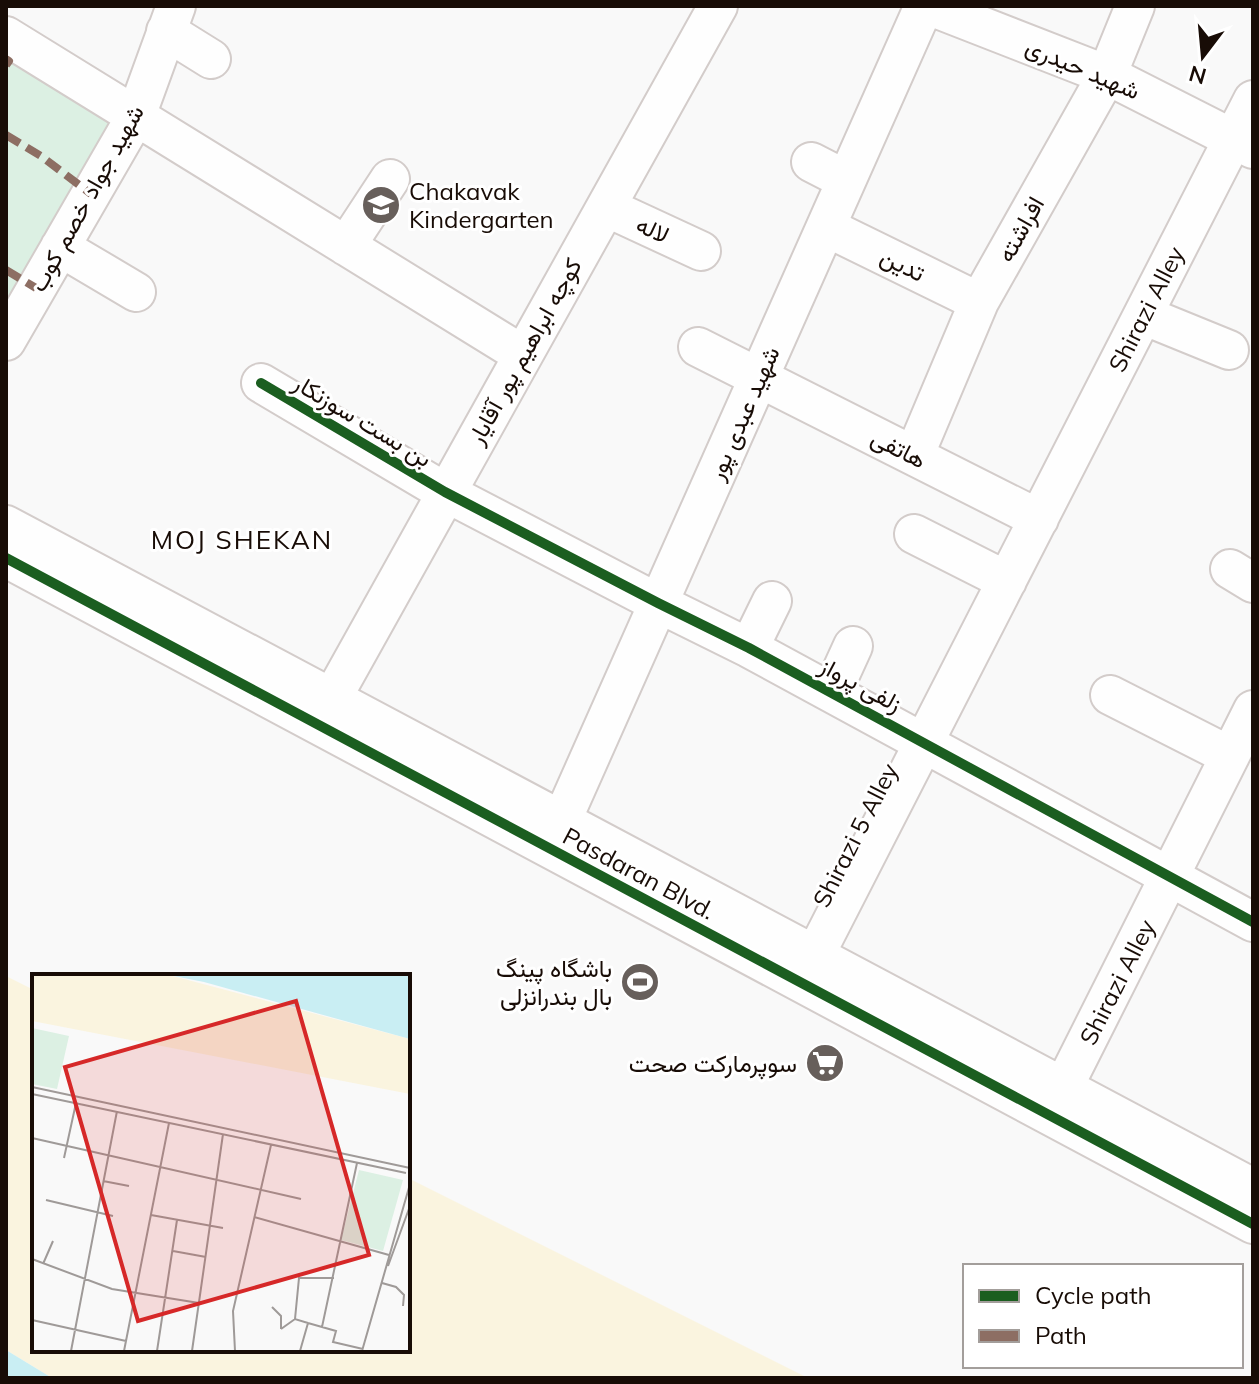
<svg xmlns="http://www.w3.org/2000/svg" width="1259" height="1384" font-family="Mulish,Vazirmatn,sans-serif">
<rect width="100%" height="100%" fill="#f9f9f9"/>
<path fill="#dcf0e3" d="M6 51 118 117 6 306Z"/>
<path fill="#faf4df" d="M6 976 34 990V1350H408V1178L808 1378H52L6 1350Z"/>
<path fill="#c9eef3" d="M6 1350 52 1378H6Z"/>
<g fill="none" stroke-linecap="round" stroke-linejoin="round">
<defs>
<path id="minor" d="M930 6 1107 75 1253 149
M166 31 211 59
M6 36 523 355
M811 162 846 180
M606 207 701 251
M826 227 979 302
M346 246 390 179
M60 247 136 292
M1143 315 1229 350
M6 341 136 116 176 6
M698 347 1039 519
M261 383 445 492 658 603 749 648 1253 922
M914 456 979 302 1107 75 1135 6
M6 525 1253 1188
M914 534 1007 581
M6 558 1253 1224
M1230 569 1253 583
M749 648 772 601
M832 692 853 646
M1110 695 1230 756
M332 698 718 6
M562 820 924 6
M815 955 1253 100
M1063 1088 1253 710"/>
</defs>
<use href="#minor" stroke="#d3ccca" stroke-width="42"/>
<use href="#minor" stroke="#fefefe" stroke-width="38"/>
<path stroke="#8d6e63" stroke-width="8" stroke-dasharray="16 8" stroke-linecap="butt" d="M6 59 9 61 6 65
M6 135 41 156 91 194
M6 270 36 288"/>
<defs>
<path id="cycleway" d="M261 383 445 492 658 603 749 648 1253 922
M6 558 1253 1224"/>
</defs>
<use href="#cycleway" stroke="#fff" stroke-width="15"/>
<use href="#cycleway" stroke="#1b5e20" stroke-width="10"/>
</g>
<defs>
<symbol id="school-disc" viewBox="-11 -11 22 22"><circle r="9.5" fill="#675f5b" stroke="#fff"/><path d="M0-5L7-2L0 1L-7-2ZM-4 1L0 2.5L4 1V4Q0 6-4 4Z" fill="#fff"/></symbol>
<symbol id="stadium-disc" viewBox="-11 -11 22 22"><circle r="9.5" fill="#675f5b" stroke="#fff"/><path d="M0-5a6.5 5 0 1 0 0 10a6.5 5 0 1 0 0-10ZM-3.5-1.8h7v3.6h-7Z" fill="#fff"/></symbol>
<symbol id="supermarket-disc" viewBox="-11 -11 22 22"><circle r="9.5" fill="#675f5b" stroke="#fff"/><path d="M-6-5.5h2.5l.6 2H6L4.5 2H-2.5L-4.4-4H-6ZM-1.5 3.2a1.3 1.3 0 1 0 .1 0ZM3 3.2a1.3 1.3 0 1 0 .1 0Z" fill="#fff"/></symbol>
</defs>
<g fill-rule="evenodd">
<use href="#school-disc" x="359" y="183" width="44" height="44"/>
<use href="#stadium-disc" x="618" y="960" width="44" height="44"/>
<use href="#supermarket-disc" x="803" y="1041" width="44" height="44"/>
</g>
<g text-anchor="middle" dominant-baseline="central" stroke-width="6" stroke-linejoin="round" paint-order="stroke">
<g font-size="24" fill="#180c06" stroke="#fff">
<text transform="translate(1083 68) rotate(23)">شهید حیدری</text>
<text transform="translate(86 198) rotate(-61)">شهید جواد خصم کوب</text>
<text transform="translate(653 229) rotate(25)">لاله</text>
<text transform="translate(1020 229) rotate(-61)">افراشته</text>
<text transform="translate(903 264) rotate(26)">تدین</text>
<text transform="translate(1146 309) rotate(-63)">Shirazi Alley</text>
<text transform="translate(524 351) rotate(-61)">کوچه ابراهیم پور آقایار</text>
<text transform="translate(743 413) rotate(-66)">شهید عبدی پور</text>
<text transform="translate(363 420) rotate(31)">بن بست سوزنکار</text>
<text transform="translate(899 448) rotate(27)">هاتفی</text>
<text transform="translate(861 684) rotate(28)">زلفی پرواز</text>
<text transform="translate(855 835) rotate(-63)">Shirazi 5 Alley</text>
<text transform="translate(639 873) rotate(28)">Pasdaran Blvd.</text>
<text transform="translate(1117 982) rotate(-63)">Shirazi Alley</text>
</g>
<g font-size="24" fill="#180c06" stroke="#fff" text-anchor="end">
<text x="409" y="191" text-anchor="start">Chakavak<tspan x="409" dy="28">Kindergarten</tspan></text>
<text x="612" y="968">باشگاه پینگ<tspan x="612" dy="28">بال بندرانزلی</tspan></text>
<text x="797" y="1063">سوپرمارکت صحت</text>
</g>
<g font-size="26" letter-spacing="2" fill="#180c06" stroke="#fff">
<text x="242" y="539">MOJ SHEKAN</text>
</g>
</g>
<g transform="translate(32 974)">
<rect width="378" height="378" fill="#f9f9f9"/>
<path d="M0 54 37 62 25 115 0 110ZM327 196 371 206 351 277 309 266Z" fill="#dcf0e3"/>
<path d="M0 1H137L378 65V120L0 47Z" fill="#faf4df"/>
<path d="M137 1H378V65L172 8Z" fill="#c9eef3"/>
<path fill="none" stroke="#9f9a98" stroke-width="2" d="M0 113 378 194M0 120 374 199M0 164 269 225M32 184 44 129M71 207 97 212M14 226 81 242M119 241 191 254M222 243 357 281M141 277 174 283M0 285 80 315 167 329M11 290 21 267M356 292 378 232M350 309 364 313 372 321 371 332M240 333 249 342V355M263 345 267 304H302M0 346 94 367M290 353 325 189M249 355 263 345 276 349M39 377 85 137M92 377 137 149M125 377 145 246M160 377 191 160M203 377 201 337 239 171M268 377 276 349 304 357 301 368 331 375M330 377 378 210"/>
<path fill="#d62828" fill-opacity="0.15" stroke="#d62828" stroke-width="4" d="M264 27 337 281 106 347 33 93Z"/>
<rect width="378" height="378" fill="none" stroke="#180c06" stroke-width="4"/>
</g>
<rect width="1259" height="1384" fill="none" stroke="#180c06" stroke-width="16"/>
<rect x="963" y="1264" width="280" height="104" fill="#ffffff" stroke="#a39e9b" stroke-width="2"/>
<rect x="979" y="1290" width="40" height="12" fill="#1b5e20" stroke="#a39e9b" stroke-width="2"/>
<text x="1035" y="1304" font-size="24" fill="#180c06">Cycle path</text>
<rect x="979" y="1330" width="40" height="12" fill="#8d6e63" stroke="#a39e9b" stroke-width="2"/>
<text x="1035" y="1344" font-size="24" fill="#180c06">Path</text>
<g transform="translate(1203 56) rotate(196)" stroke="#ffffff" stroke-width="6" paint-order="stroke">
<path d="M0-6L14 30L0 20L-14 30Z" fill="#180c06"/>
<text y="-12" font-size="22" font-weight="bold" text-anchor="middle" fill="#180c06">N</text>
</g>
</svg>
